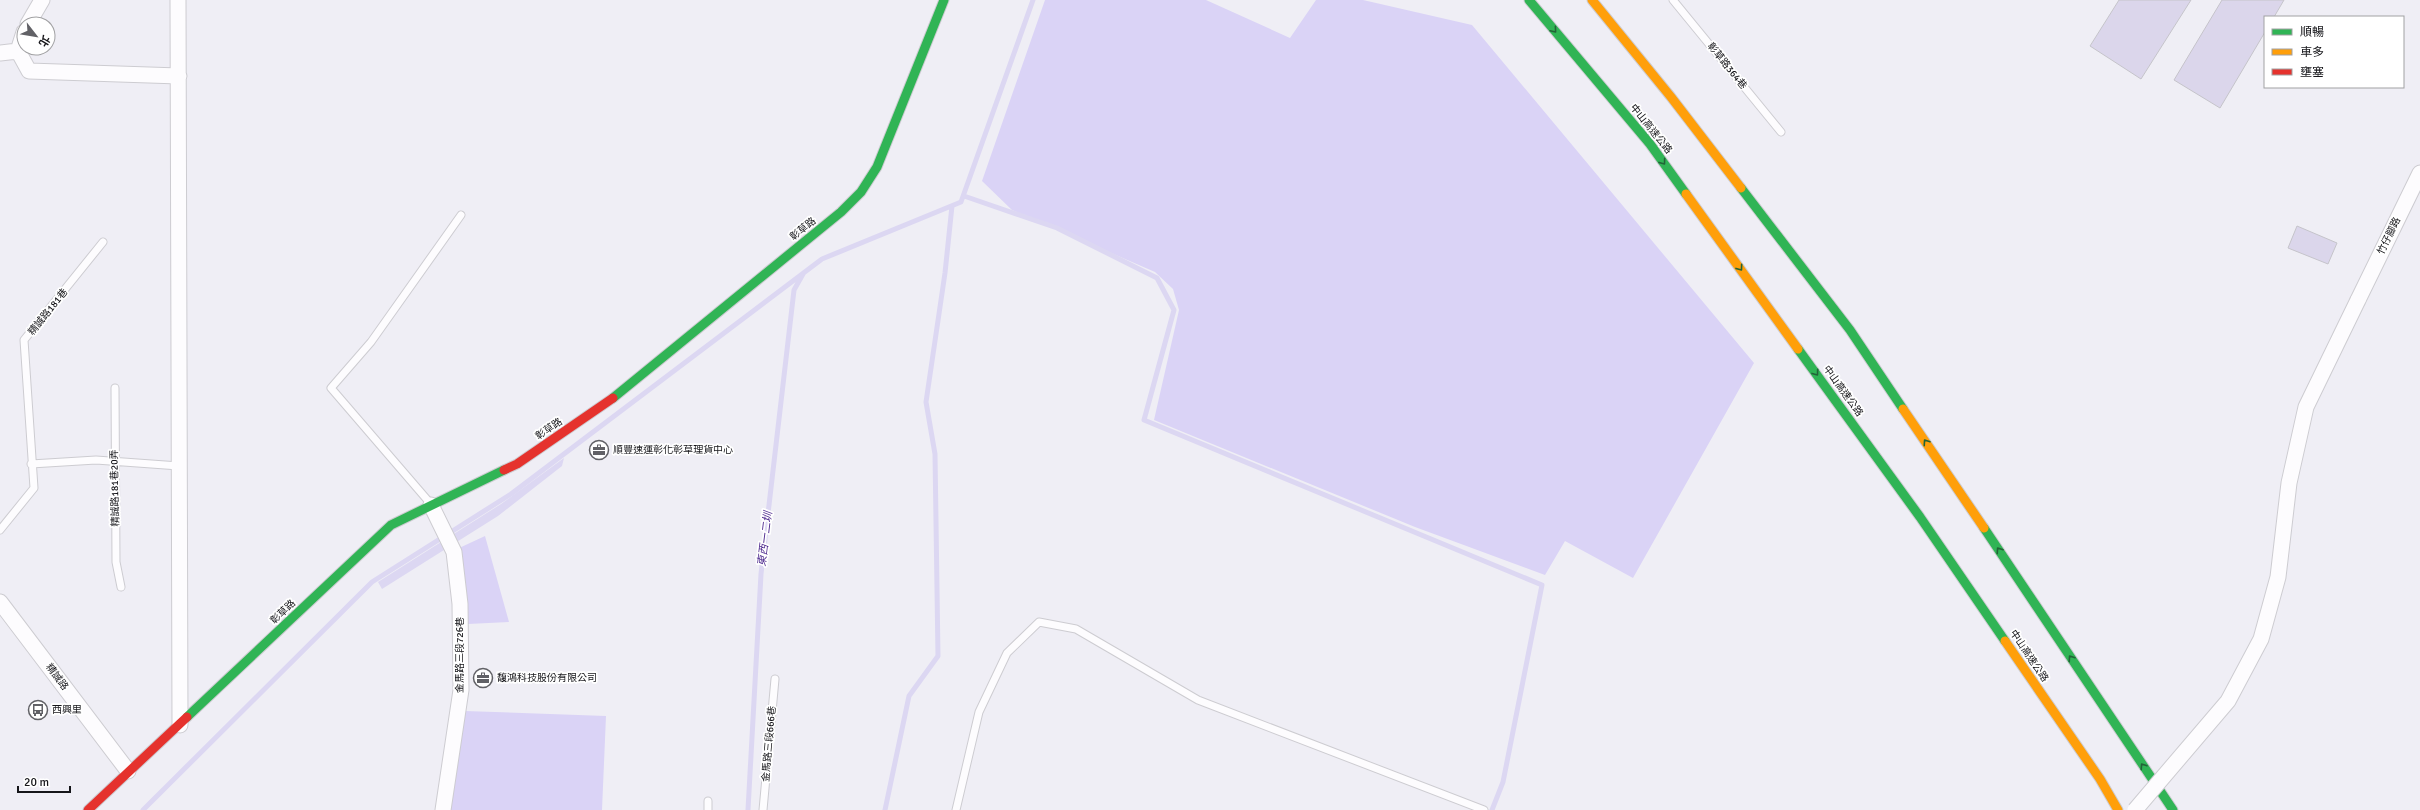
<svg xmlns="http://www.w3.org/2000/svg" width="2420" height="810" font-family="Signika,'Noto Sans TC',sans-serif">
<rect width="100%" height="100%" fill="#efeef5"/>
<path fill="#dad3f6" d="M1045 0H1206L1290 38 1316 0H1363L1472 25 1754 363 1633 578 1565 541 1545 575 1415 527 1154 420 1179 310 1173 289 1155 272 1012 210 982 181Z
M485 536 509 622 468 624 457 549Z
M465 711 606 716 602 810H450Z"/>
<path fill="#dcd7f2" d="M564 458 562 466 498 516 382 589 378 582 501 504Z"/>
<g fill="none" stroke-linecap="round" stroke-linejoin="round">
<path stroke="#dcd7f2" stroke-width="5" d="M964 196 1057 228 1157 278 1174 310 1144 420 1542 585 1503 782 1492 810
M143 810 372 582 511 494 822 259 961 202 1033 0
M748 810 761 574 794 290 803 274
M885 810 909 696 938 656 935 454 926 402 945 273 952 206"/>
</g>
<path fill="#dbd6eb" stroke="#c5c4ca" d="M2119 0H2191L2141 79 2090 46Z
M2222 0H2284L2274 17H2265V32L2220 108 2174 80Z
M2297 226 2337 243 2328 264 2288 248Z"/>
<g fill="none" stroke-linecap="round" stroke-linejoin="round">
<defs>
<path id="lane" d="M1673 0 1781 132
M115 388 116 562 121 587
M31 464 96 460 179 466
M430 503 331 388 371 342 461 215
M0 530 34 488 24 340 103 242
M708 810V801
M763 810 775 679
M956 810 979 712 1007 653 1039 622 1076 629 1198 700 1484 810"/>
<path id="street" d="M178 0 180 725
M28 24 42 0
M24 32 18 51 29 71 179 76
M0 53 18 51
M2358 300 2420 173
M431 505 454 552 460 604 461 690 443 810
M0 602 128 771"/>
<path id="fast" d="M1529 0 1650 144 1686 194
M1741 188 1850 330 1903 409
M1798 349 1920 517 2005 641
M613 398 841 212 861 192 877 167 944 0
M1984 528 2173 810
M187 717 391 525 504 470"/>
<path id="slow" d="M1592 0 1671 97 1741 188
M1686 194 1798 349
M1903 409 1984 528
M2005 641 2100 779 2118 810"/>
<path id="jam" d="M504 470 517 464 613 398
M88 810 187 717"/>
</defs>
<use href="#lane" stroke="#cdccd1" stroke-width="9"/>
<use href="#street" stroke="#cdccd1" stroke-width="17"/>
<use href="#fast" stroke="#cdccd1" stroke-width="11"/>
<use href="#slow" stroke="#cdccd1" stroke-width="11"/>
<use href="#jam" stroke="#cdccd1" stroke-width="11"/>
<use href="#lane" stroke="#fdfcfe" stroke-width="7"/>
<use href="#street" stroke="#fdfcfe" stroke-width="15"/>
<use href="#fast" stroke="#30b455" stroke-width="9"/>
<use href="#slow" stroke="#ff9f0a" stroke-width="9"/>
<use href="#jam" stroke="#e5322d" stroke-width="9"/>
<defs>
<path id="street-bridge" d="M2135 810 2228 701 2261 639 2278 577 2289 483 2306 407 2358 300"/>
</defs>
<use href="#street-bridge" stroke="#cdccd1" stroke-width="17" stroke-linecap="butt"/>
<use href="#street-bridge" stroke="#fdfcfe" stroke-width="15"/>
</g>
<defs><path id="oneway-chevron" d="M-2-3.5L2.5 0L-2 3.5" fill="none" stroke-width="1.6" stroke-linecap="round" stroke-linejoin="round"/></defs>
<g stroke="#226437">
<use href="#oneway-chevron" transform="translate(1554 30) rotate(50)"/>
<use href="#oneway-chevron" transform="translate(1663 162) rotate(54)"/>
<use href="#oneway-chevron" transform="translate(1740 268) rotate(54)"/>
<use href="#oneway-chevron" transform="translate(1816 373) rotate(54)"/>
<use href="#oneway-chevron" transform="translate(1926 442) rotate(-124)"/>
<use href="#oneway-chevron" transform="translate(1999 550) rotate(-124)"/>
<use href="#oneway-chevron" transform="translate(2071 658) rotate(-124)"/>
<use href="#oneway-chevron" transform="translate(2143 766) rotate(-124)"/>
</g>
<defs>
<symbol id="office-ring" viewBox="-11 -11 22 22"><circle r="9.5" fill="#fff" stroke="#616166" stroke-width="1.5"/><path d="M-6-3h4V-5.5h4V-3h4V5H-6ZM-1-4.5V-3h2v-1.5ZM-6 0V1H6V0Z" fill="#616166"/></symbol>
<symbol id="bus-ring" viewBox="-11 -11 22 22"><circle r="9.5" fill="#fff" stroke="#616166" stroke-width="1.5"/><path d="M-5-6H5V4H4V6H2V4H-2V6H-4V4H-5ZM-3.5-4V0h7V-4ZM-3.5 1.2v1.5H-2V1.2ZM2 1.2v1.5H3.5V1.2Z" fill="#616166"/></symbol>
</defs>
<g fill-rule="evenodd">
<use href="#office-ring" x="588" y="439" width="22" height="22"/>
<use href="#office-ring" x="472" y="667" width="22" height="22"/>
<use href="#bus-ring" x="27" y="699" width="22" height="22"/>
</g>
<g text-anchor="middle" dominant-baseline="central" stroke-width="3.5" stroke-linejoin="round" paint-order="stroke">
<g font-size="10" fill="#151519" stroke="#fff">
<text transform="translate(1727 66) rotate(51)">彰草路364巷</text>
<text transform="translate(1651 129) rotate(51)">中山高速公路</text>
<text transform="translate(803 229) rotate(-39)">彰草路</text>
<text transform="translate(2389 236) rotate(-64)">竹仔腳路</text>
<text transform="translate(48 312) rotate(-51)">精誠路181巷</text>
<text transform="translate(1843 391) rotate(54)">中山高速公路</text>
<text transform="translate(549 429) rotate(-34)">彰草路</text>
<text transform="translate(115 488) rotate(-91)">精誠路181巷20弄</text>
<text transform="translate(283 612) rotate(-44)">彰草路</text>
<text transform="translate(460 655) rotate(-90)">金馬路三段726巷</text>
<text transform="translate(2029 656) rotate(56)">中山高速公路</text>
<text transform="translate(57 677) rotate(53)">精誠路</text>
<text transform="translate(769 744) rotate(-85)">金馬路三段666巷</text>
</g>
<g font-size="10" fill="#151519" stroke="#fff" text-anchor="start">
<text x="613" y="450">順豐速運彰化彰草理貨中心</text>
<text x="497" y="678">馥鴻科技股份有限公司</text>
<text x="52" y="710">西興里</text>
</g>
<g font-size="11" font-style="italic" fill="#502c90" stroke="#fff">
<text transform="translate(765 539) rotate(-83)">東西一二圳</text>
</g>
</g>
<rect x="2264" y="16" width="140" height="72" fill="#ffffff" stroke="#a1a1a3"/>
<rect x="2272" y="29" width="20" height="6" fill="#30b455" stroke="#a1a1a3"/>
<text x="2300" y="36" font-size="12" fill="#151519">順暢</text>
<rect x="2272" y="49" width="20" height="6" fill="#ff9f0a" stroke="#a1a1a3"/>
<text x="2300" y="56" font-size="12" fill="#151519">車多</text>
<rect x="2272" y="69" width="20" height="6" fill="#e5322d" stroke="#a1a1a3"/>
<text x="2300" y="76" font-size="12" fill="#151519">壅塞</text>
<g transform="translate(36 36) rotate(121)"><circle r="19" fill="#ffffff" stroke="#a1a1a3"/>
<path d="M0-3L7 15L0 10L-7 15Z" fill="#616166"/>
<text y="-6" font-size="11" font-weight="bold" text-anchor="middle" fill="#151519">北</text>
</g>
<path d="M18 786v6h52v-6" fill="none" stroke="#151519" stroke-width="2"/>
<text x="24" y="786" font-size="12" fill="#151519" stroke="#ffffff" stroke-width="3" paint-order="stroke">20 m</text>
</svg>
